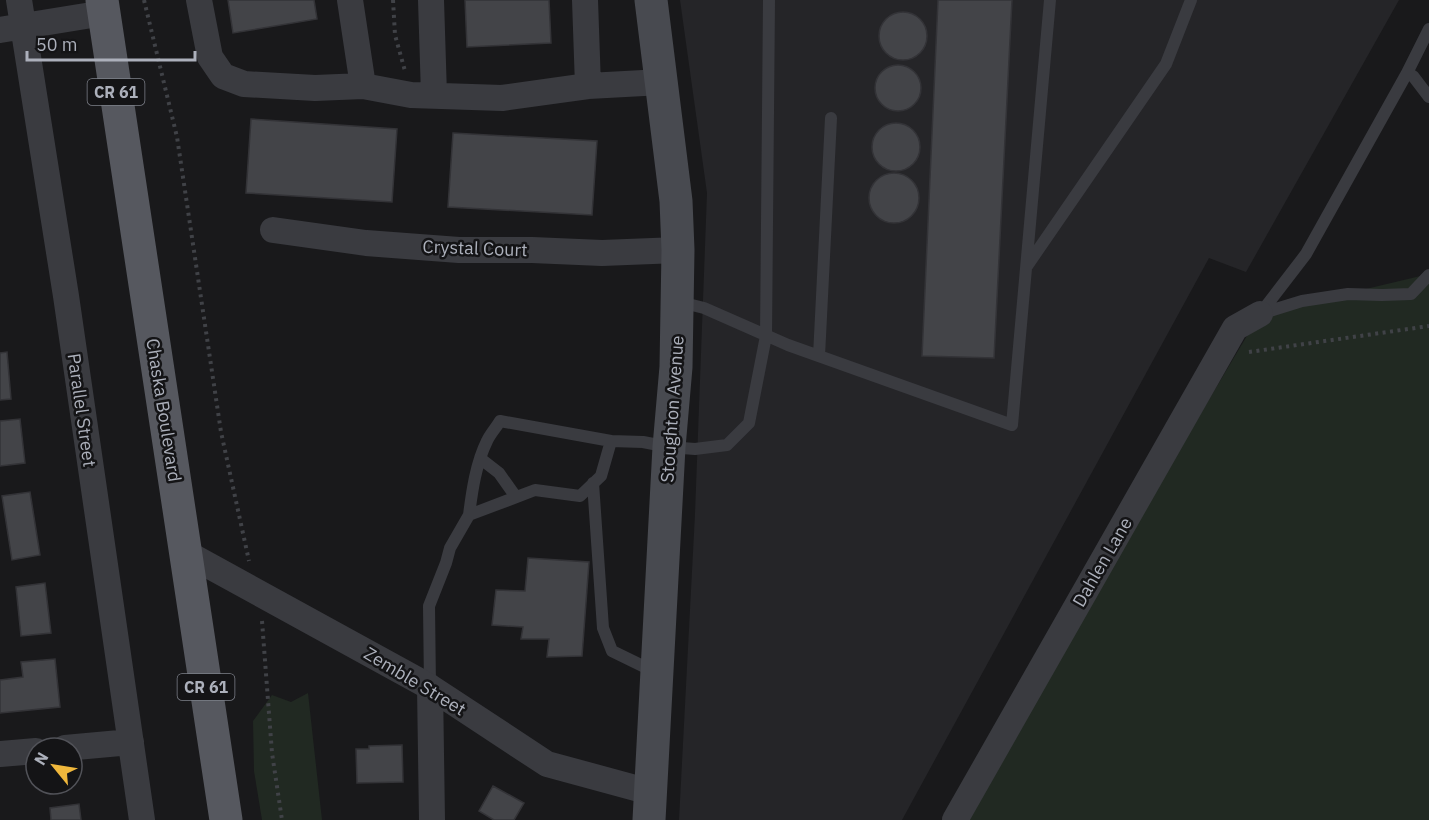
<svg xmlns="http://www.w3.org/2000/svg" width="1429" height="820" font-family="'IBM Plex Sans',sans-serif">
<rect width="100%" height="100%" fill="#19191b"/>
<path fill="#252528" d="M680 0H1399L1246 272 1209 258 902 820H679L695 514 707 193Z"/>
<path fill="#212922" d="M1429 274V820H958L1260 314Z
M308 693 322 820H262L254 771 253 721 272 695 291 702Z"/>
<path fill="#434448" stroke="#333337" stroke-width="1.5" d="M228 0H314L317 19 233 33Z
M465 0H549L551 43 467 47Z
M938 0H1012L994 358 922 356Z
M879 36a24 24 0 1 1 48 0a24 24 0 1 1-48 0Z
M875 88a23 23 0 1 1 46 0a23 23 0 1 1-46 0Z
M251 119 397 129 392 202 246 193Z
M872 147a24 24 0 1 1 48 0a24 24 0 1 1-48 0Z
M453 133 597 141 592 215 448 207Z
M869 198a25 25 0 1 1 50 0a25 25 0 1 1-50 0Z
M7 352 11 399 0 400V353Z
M20 419 25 463 0 466V421Z
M30 492 40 555 12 560 2 496Z
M528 558 589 562 582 656 547 657 549 639H521L523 627 492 625 496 590 525 591Z
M45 583 51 633 21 636 16 587Z
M55 659 60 707 0 713V680L23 677 21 662Z
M402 745 403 782 357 783 356 749H369V746Z
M493 786 524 803 514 820H494L479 811Z
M79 804 81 820H51L50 808Z"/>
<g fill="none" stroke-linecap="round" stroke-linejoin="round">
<path stroke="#404247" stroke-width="4" stroke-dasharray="3 4.5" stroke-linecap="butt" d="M144 0 177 137 221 432 249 561
M393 0 395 35 405 71
M1249 352 1429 326
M262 621 272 753 282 820"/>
<path stroke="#3a3b40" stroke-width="12" d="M1407 73 1413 76 1429 97
M1027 266 1166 64 1191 0
M680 302 704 308 788 345 1012 425 1050 0
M1260 314 1306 254 1407 73 1429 29
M1260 314 1302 301 1348 294 1382 295 1411 294 1429 275
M819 356 831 118
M481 459 499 473 516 497
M593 483 603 628 612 651 655 672
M469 515C472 491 476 463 487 441 490 434 496 428 500 421L611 441
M430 687 429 606 446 563 450 548 469 515 535 490 580 496 601 476 611 441 643 442 669 447 695 449 727 445 749 423 766 336 769 0"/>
<path stroke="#3a3b40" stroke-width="26" d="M19 0 66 296 142 820
M199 0 210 57 223 76 244 84 315 88 363 86 411 95 502 98 588 86 662 82
M350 0 363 86
M431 0 434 95
M585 0 588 86
M0 30 104 13
M273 230 366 243 459 250H532L602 253 678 250
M186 553 430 687 547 764 650 792
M430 687 432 820
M65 748 131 742
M0 754 36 751
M955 820 1235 328 1260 314"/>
<path stroke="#484a50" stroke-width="33" d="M649 820 669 447 676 367 678 250 676 201 651 0"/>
<path stroke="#56585f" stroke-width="33" d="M102 0 226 820"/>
</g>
<g text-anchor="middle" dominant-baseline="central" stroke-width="5" stroke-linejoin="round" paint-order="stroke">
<g fill="#141416" stroke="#7e818a" stroke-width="1.5">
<rect x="87.5" y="79" width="57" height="26" rx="4.5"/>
<rect x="177.5" y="674" width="57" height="26" rx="4.5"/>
</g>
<g font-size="16" font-weight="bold" fill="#acb0bb">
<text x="116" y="92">CR 61</text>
<text x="206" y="687">CR 61</text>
</g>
<g font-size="18" fill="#acb0bb" stroke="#141416">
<text transform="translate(475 248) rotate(2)">Crystal Court</text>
<text transform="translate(672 409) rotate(-86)">Stoughton Avenue</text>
<text transform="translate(82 410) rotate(82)">Parallel Street</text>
<text transform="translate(164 410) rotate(81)">Chaska Boulevard</text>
<text transform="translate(1102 562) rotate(-60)">Dahlen Lane</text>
<text transform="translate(415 681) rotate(31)">Zemble Street</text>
</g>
</g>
<g transform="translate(54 766) rotate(300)"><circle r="28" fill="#141416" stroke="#515258" stroke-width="1.5"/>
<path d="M0-4.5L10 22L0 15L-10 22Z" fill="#f0b83c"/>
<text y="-9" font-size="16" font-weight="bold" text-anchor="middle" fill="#acb0bb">N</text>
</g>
<path d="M27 51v9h168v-9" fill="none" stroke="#acb0bb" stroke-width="3"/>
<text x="36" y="51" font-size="18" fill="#acb0bb" stroke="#141416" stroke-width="4.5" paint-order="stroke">50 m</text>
</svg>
